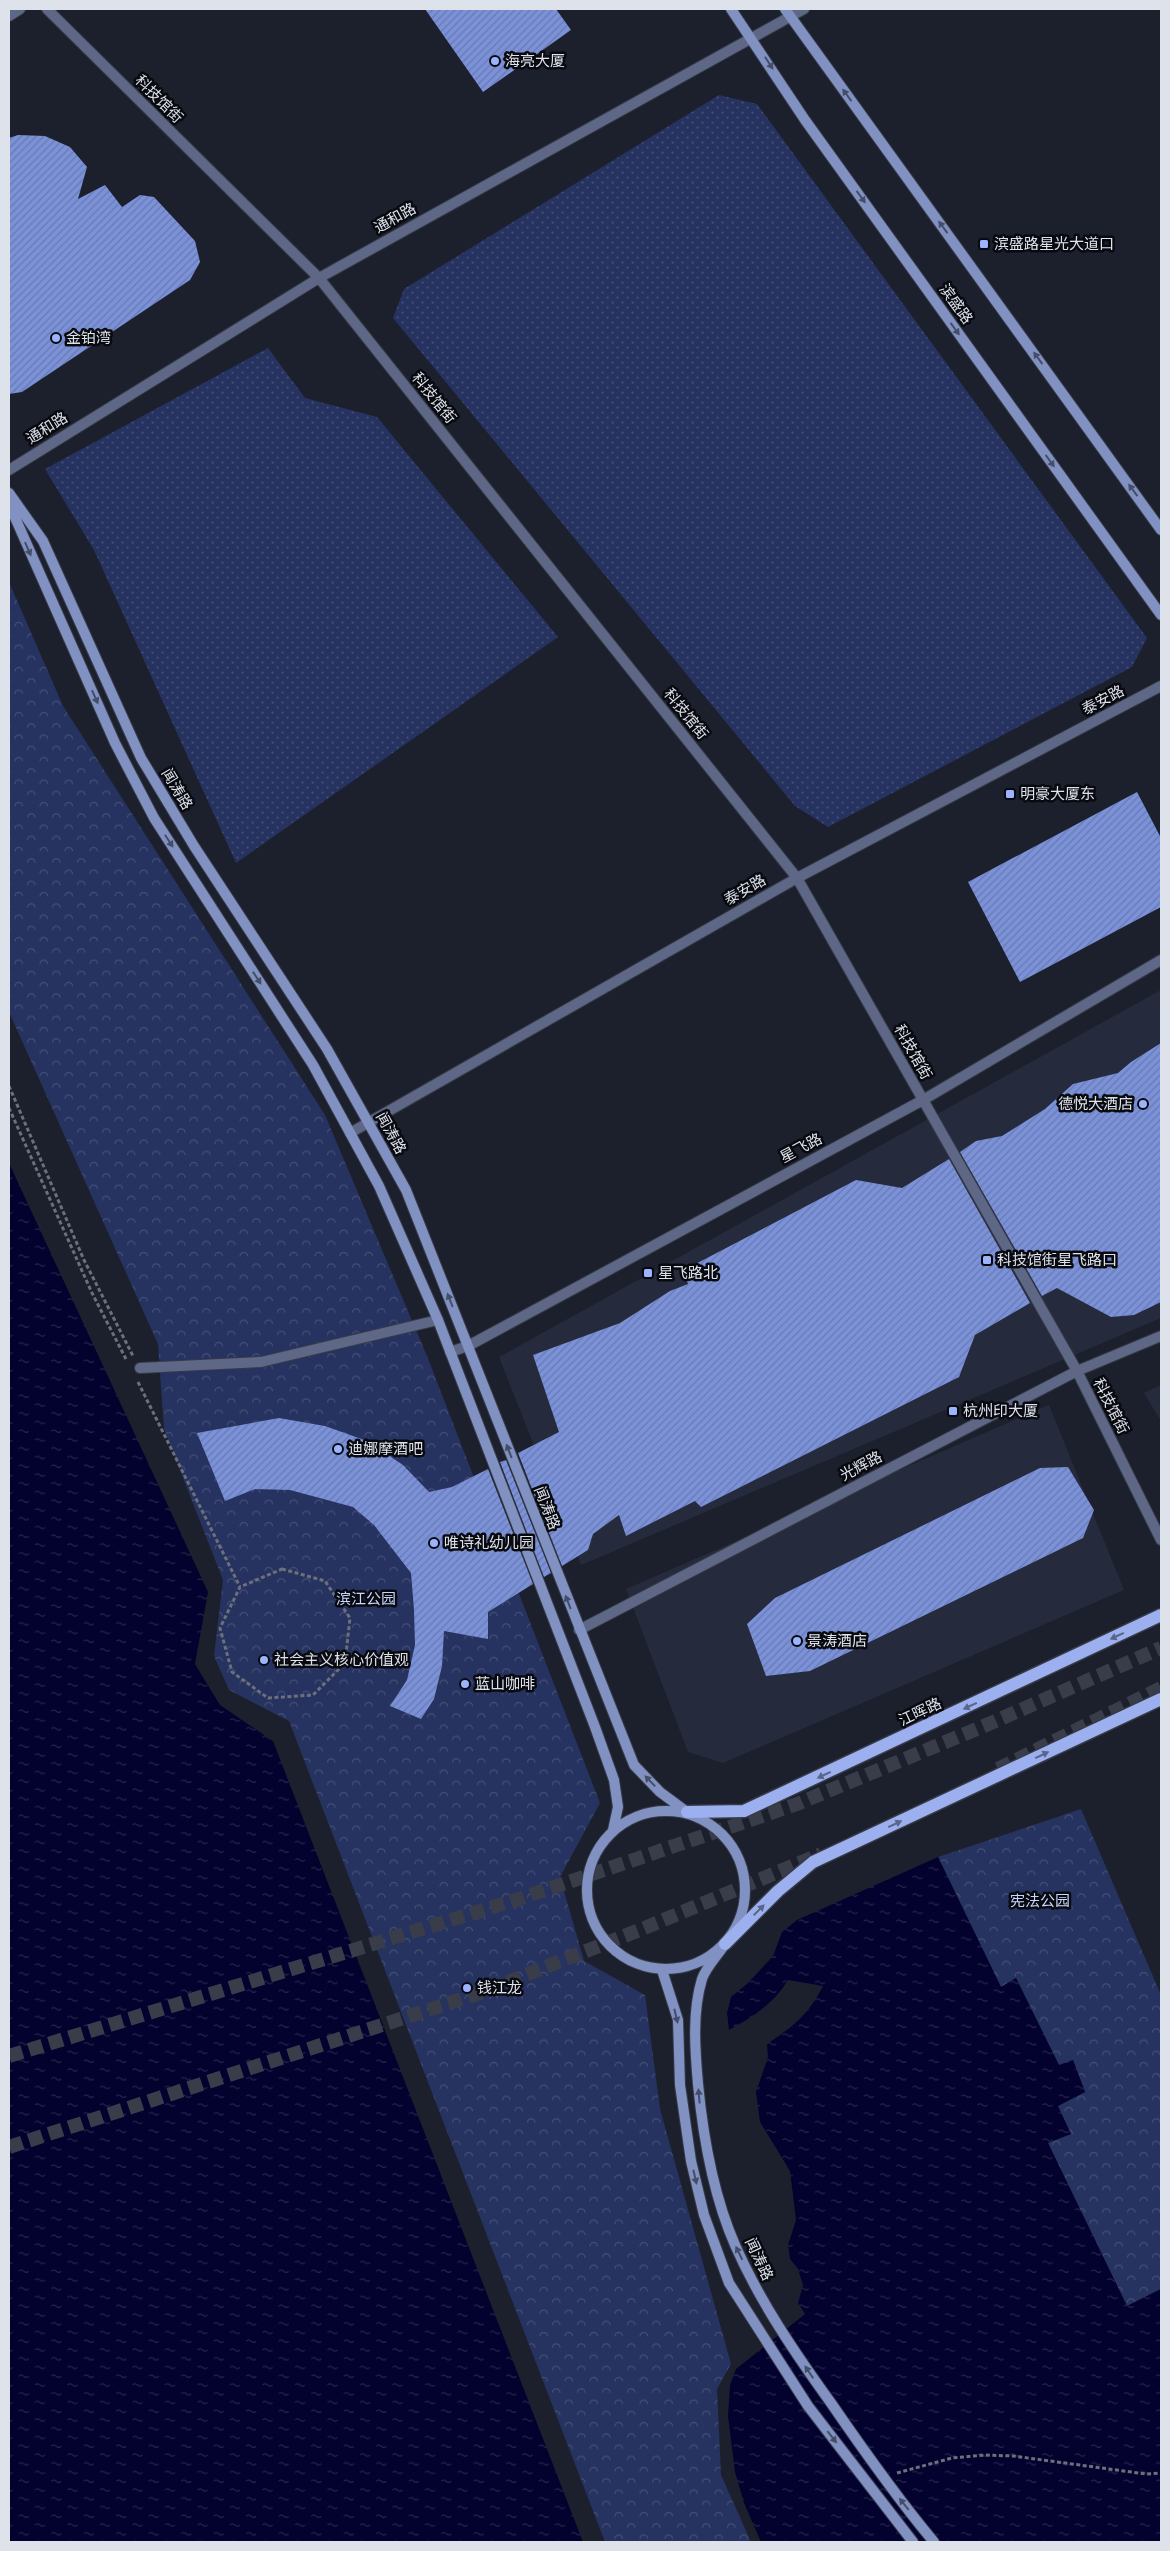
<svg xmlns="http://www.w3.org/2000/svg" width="1170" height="2551" font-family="Cabin,'Noto Sans SC',sans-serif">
<defs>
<pattern id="grass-dots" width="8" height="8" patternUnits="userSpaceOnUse" patternTransform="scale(1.25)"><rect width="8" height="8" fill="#26325f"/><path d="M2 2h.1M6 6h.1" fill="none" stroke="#454f76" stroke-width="1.8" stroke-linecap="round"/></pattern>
<pattern id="forest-crowns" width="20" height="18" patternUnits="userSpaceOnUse" patternTransform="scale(1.25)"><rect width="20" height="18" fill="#26325f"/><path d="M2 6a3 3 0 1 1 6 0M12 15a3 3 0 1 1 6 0" fill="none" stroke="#454f76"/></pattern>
<pattern id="water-ripples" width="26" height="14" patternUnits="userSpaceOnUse" patternTransform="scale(1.25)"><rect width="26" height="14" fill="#03012d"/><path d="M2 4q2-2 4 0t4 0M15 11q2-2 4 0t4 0" fill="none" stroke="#27264c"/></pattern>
<pattern id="building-hatch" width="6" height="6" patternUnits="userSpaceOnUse" patternTransform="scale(1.25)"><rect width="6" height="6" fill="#7b91d9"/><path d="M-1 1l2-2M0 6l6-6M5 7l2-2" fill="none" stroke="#6a7aad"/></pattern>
</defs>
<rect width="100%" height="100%" fill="#1c202d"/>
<path fill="#252b3d" d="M1161 990V1318L581 1565 499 1357Z
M1161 1385V1421L1144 1393Z
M1049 1405 1124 1590 723 1763 688 1752 626 1589Z"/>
<path fill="url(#grass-dots)" d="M719 95 757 104 1147 638 1132 667 828 827 795 806 393 318 404 289Z
M268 348 305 398 377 417 558 637 236 863 94 550 45 469Z"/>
<path fill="url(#forest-crowns)" d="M9 582 63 706 325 1115 427 1356 600 1803 560 1877 584 1961 645 1995 660 2109 731 2364 717 2389 721 2475 751 2542H605L289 1721 229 1690 214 1656 223 1580 164 1429 158 1344 9 1012Z
M1081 1809 1161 1995V2289L1127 2306 1048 2143 1058 2106 1085 2092 1073 2060 1059 2066 1016 1978 1001 1987 938 1857Z"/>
<path fill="url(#water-ripples)" d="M9 1163 208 1592 195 1664 220 1705 273 1741 583 2542H9Z
M938 1857 1001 1987 1016 1978 1059 2065 1073 2060 1085 2092 1058 2106 1071 2134 1048 2143 1127 2306 1161 2289V2542H761L744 2503 735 2472 728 2416 730 2385 736 2369 805 2314 798 2303 803 2285 798 2269 790 2259 788 2245 796 2220 790 2171 760 2122 756 2092 768 2057 767 2044C794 2026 808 2015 823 1986L788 1980C774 2004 752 2017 729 2030L727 2013 731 1997 748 1983 773 1956 782 1932 797 1920Z"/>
<path fill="url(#building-hatch)" d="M425 9H556L571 30 483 92Z
M18 135 45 136 70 147 87 167 78 199 105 185 122 207 140 195 154 197 195 241 200 262 190 280 22 392 9 394V138Z
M1137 792 1161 838V907L1020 982 968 882Z
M1161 1043V1302L1134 1315 1111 1317 1057 1288 1042 1296 960 1152 976 1141 1002 1136 1045 1109 1073 1084 1118 1073 1131 1062Z
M949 1159 1030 1303 975 1335 959 1377 701 1507 695 1501 626 1536 619 1515 593 1534 588 1550 562 1566 518 1453 559 1432 533 1355 620 1323 670 1291 688 1284 684 1270 856 1180 902 1188Z
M279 1418 325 1426 367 1441 403 1465 429 1492 452 1487 488 1469 533 1584 488 1612V1639L444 1631 442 1666 434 1699 421 1719 390 1706 407 1680 415 1645 414 1610 411 1573 374 1525 353 1507 290 1490 255 1489 225 1501 197 1433Z
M506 1460 551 1573 544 1577 500 1462Z
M1068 1467 1094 1510 1083 1538 810 1671 766 1676 747 1624 775 1598 1040 1468Z"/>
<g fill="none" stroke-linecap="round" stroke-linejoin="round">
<path stroke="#393d4a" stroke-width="14" stroke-dasharray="14 7" stroke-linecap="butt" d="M998 1769 1161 1688
M9 2056 519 1899 797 1804 991 1723 1161 1648
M9 2147 480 1993 642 1929 821 1854"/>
<defs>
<path id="service" d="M140 1368 261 1362 438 1320"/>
<path id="minor" d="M47 9 319 278 797 878 1077 1371 1161 1540
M9 16 20 9
M450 1352 468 1346 923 1100 1161 960
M579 1630 1077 1371 1161 1336"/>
<path id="tertiary" d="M9 470 319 278 804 9
M350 1133 797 878 1161 686"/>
<path id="secondary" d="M731 9 805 120 1161 615
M785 9 1161 530
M9 493 43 541 141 758 194 846 327 1049 406 1190 634 1765 660 1792 687 1812
M9 504 115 743 154 818 313 1065 379 1186 438 1320 595 1727 614 1780 618 1807 613 1830
M587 1890a79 79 0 1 1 158 0a79 79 0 1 1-158 0Z
M725 1944C718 1955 706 1967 702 1979 692 2012 695 2050 698 2084 703 2136 714 2197 735 2245 760 2302 795 2353 831 2403 864 2451 897 2498 934 2542
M662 1970 678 2020 680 2085 691 2161 704 2215 729 2283 808 2406 913 2542"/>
<path id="primary" d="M687 1812 744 1811 1161 1615
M725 1944 778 1891 813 1862 1161 1699"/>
</defs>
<use href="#service" stroke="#373b48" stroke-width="12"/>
<use href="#minor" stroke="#373b48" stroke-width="12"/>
<use href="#tertiary" stroke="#373b48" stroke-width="12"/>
<use href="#secondary" stroke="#373b48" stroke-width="12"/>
<use href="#primary" stroke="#373b48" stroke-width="15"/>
<path stroke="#6c707b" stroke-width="3" stroke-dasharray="4 2.5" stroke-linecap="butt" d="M9 1086 84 1260 133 1356
M9 1108 92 1293 127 1361
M138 1382 240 1587
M282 1569 325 1581 350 1618 345 1663 313 1695 268 1698 232 1672 220 1628 240 1587Z
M897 2473 952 2458 985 2455 1013 2456 1146 2474 1161 2473"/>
<use href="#service" stroke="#5e6886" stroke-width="10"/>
<use href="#minor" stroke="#5e6886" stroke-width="10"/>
<use href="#tertiary" stroke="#5e6886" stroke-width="10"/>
<use href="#secondary" stroke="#8191c1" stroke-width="10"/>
<use href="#primary" stroke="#9cb0ef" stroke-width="12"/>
</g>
<defs><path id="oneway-solid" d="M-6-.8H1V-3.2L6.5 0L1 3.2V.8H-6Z" transform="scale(1.25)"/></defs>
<g fill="#444e68">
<use href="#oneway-solid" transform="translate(769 63) rotate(57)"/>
<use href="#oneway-solid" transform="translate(847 95) rotate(-126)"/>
<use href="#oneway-solid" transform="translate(861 197) rotate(54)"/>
<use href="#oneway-solid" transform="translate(943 227) rotate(-126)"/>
<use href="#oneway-solid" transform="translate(955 329) rotate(54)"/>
<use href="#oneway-solid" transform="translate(1038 358) rotate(-126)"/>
<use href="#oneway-solid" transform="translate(1050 461) rotate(54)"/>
<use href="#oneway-solid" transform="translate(1133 490) rotate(-126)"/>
<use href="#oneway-solid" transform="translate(28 549) rotate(66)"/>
<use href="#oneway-solid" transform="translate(95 697) rotate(66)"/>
<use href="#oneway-solid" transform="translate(169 841) rotate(57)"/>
<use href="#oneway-solid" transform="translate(257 978) rotate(57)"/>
<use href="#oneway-solid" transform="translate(450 1300) rotate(-111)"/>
<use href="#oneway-solid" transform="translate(509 1451) rotate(-111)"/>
<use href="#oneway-solid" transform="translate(568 1602) rotate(-111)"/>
<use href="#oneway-solid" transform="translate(650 1781) rotate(-134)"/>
<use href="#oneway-solid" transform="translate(676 2016) rotate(77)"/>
<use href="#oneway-solid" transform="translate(699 2096) rotate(-95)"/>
<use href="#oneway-solid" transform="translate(695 2177) rotate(77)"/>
<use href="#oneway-solid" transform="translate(739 2253) rotate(-116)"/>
<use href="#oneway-solid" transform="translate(809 2372) rotate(-124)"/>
<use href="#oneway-solid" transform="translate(832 2437) rotate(52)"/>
<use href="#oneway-solid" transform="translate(904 2504) rotate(-129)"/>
</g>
<g fill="#59658b">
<use href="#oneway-solid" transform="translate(1117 1636) rotate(155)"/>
<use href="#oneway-solid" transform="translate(970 1706) rotate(155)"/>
<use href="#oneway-solid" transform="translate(1042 1755) rotate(-25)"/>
<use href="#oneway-solid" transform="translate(824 1775) rotate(155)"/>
<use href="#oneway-solid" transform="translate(895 1824) rotate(-25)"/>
<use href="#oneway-solid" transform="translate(759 1910) rotate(-45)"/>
</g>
<g fill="#9cb4fd" stroke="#080a10" stroke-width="2">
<circle cx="495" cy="61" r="5"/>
<rect x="979" y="239" width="10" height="10" rx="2.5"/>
<circle cx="56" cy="338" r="5"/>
<rect x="1005" y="789" width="10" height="10" rx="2.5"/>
<circle cx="1143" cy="1104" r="5"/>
<rect x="982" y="1255" width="10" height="10" rx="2.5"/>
<rect x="643" y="1268" width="10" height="10" rx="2.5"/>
<rect x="948" y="1406" width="10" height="10" rx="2.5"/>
<circle cx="338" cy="1449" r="5"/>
<circle cx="434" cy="1543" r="5"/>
<circle cx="797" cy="1641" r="5"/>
<circle cx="264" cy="1660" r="5"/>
<circle cx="465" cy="1684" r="5"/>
<circle cx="467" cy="1988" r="5"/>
</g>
<g text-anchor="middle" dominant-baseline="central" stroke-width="5" stroke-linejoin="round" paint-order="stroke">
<g font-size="15" fill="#dee2eb" stroke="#080a10" text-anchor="start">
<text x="505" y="61">海亮大厦</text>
<text x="994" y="244">滨盛路星光大道口</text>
<text x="66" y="338">金铂湾</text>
<text x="1020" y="794">明豪大厦东</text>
<text x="1133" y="1104" text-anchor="end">德悦大酒店</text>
<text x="997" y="1260">科技馆街星飞路口</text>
<text x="658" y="1273">星飞路北</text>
<text x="963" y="1411">杭州印大厦</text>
<text x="348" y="1449">迪娜摩酒吧</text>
<text x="444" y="1543">唯诗礼幼儿园</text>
<text x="807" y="1641">景涛酒店</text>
<text x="274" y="1660">社会主义核心价值观</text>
<text x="475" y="1684">蓝山咖啡</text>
<text x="477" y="1988">钱江龙</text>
</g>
<g font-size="15" fill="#dee2eb" stroke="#080a10">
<text transform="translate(159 99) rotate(45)">科技馆街</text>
<text transform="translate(395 218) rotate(-29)">通和路</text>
<text transform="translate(956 304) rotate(54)">滨盛路</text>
<text transform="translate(434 398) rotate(51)">科技馆街</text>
<text transform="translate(47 428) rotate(-32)">通和路</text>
<text transform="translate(1103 700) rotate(-28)">泰安路</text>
<text transform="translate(686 714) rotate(51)">科技馆街</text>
<text transform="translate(177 789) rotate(59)">闻涛路</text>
<text transform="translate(745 890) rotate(-30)">泰安路</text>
<text transform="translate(913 1052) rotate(61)">科技馆街</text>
<text transform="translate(391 1133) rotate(61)">闻涛路</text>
<text transform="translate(801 1148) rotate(-28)">星飞路</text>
<text transform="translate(1111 1406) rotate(63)">科技馆街</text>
<text transform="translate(861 1466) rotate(-28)">光辉路</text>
<text transform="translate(547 1508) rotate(69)">闻涛路</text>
<text transform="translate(920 1712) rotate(-25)">江晖路</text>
<text transform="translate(759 2259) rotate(65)">闻涛路</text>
</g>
<g font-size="15" fill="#c9d7fe" stroke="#080a10">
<text x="366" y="1599">滨江公园</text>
<text x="1040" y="1901">宪法公园</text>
</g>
</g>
<rect width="1170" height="2551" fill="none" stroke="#dee2eb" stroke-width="20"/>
</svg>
